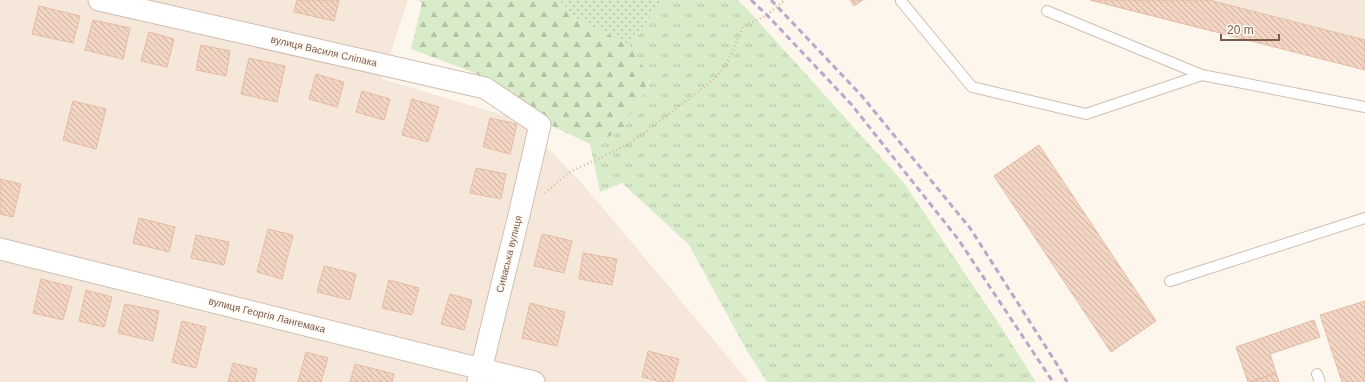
<svg xmlns="http://www.w3.org/2000/svg" width="1365" height="382" font-family="Helvetica,sans-serif">
<defs>
<pattern id="grass-tufts" width="24" height="20" patternUnits="userSpaceOnUse"><rect width="24" height="20" fill="#d8ecc9"/><path d="M3 7l-1-3M5 7V3M7 7l1-3M15 17l-1-3M17 17v-4M19 17l1-3" fill="none" stroke="#b4c2a5"/></pattern>
<pattern id="forest-firs" width="22" height="20" patternUnits="userSpaceOnUse"><rect width="22" height="20" fill="#d8ecc9"/><path d="M5 1l3.5 6h-7zM16 11l3.5 6h-7z" fill="#b4c2a5"/></pattern>
<pattern id="garden-dots" width="8" height="8" patternUnits="userSpaceOnUse"><rect width="8" height="8" fill="#d8ecc9"/><path d="M2 2h.1M6 6h.1" fill="none" stroke="#b4c2a5" stroke-width="1.8" stroke-linecap="round"/></pattern>
<pattern id="building-back-hatch" width="6" height="6" patternUnits="userSpaceOnUse"><rect width="6" height="6" fill="#f3d5c3"/><path d="M-1 5l2 2M0 0l6 6M5-1l2 2" fill="none" stroke="#cab0a1"/></pattern>
</defs>
<rect width="100%" height="100%" fill="#fdf6ec"/>
<path fill="#f5e8da" d="M0 0H408L382 79 520 120 580 181 749 382H0Z
M1209 0H1365V40Z"/>
<path fill="url(#grass-tufts)" d="M665 0H738L747 9 904 183 1003 330 1036 382H767L747 351 689 245 622 183 600 192 590 144 622 131 636 104 651 79 628 44Z"/>
<path fill="url(#forest-firs)" d="M418 0H560L575 18 628 44 651 78 636 104 622 131 590 144 548 124 480 75 411 49 422 3Z"/>
<path fill="url(#garden-dots)" d="M560 0H665L628 44 575 18Z"/>
<path fill="url(#building-back-hatch)" stroke="#e6bba3" d="M297 0H339L334 21 294 12Z
M850 0H863L854 6Z
M1090 0H1209L1365 40V70Z
M39 6 80 16 73 43 32 34Z
M93 20 130 28 123 59 85 50Z
M149 32 174 39 167 67 141 61Z
M201 45 230 51 226 76 196 70Z
M249 58 285 66 277 102 241 94Z
M316 74 344 82 337 107 309 99Z
M362 91 390 99 384 120 356 112Z
M412 99 439 107 428 142 402 135Z
M73 101 106 109 96 149 63 140Z
M490 118 517 124 510 154 483 147Z
M1039 145 1156 321 1111 352 994 176Z
M476 168 506 174 501 199 470 193Z
M0 179 21 184 13 217 0 214Z
M139 218 175 227 169 252 133 243Z
M268 229 293 235 282 279 257 272Z
M542 234 572 241 564 273 534 266Z
M196 235 229 242 224 265 191 258Z
M583 253 617 259 612 285 579 279Z
M324 266 356 274 350 300 317 292Z
M41 279 72 287 63 320 33 313Z
M389 280 419 288 412 315 382 308Z
M86 290 112 297 104 327 79 321Z
M450 294 472 300 464 330 441 324Z
M1365 301V382H1342L1320 315Z
M530 303 565 312 557 346 522 338Z
M125 304 159 311 153 341 118 333Z
M1314 320 1320 337 1270 354 1276 373 1248 382 1236 347Z
M182 321 206 327 196 368 172 362Z
M648 351 679 359 673 382H662L642 377Z
M306 352 328 358 321 382H298Z
M233 363 257 369 254 382H228Z
M355 364 394 374 392 382H350Z
M1276 373 1279 382H1251Z"/>
<g fill="none" stroke-linecap="round" stroke-linejoin="round">
<defs>
<path id="service" d="M901 1 972 87 1086 114 1202 75
M1047 11 1202 75 1365 107
M1170 281 1365 218
M1317 374 1320 382"/>
<path id="minor" d="M99 0 485 88 540 125 519 215 478 382
M0 249 534 382"/>
</defs>
<use href="#service" stroke="#d1beb0" stroke-width="12"/>
<use href="#minor" stroke="#d1beb0" stroke-width="23"/>
<path stroke="#d9b8a5" stroke-width="2.5" stroke-dasharray="1 3" stroke-linecap="butt" d="M545 193 568 173 629 144 716 78 728 61 743 27 767 15 785 0"/>
<use href="#service" stroke="#fff" stroke-width="10"/>
<use href="#minor" stroke="#fff" stroke-width="21"/>
<path stroke="#b9a8c9" stroke-width="3" stroke-dasharray="6 4" stroke-linecap="butt" d="M751 0 767 15 851 104 958 239 1053 382
M771 0 861 95 970 228 1058 366 1067 382"/>
</g>
<g text-anchor="middle" dominant-baseline="central" stroke-width="3" stroke-linejoin="round" paint-order="stroke">
<g font-size="10" fill="#7a5c4d" stroke="#fffaf3">
<text transform="translate(324 51) rotate(13)">вулиця Василя Сліпака</text>
<text transform="translate(509 254) rotate(-76)">Сиваська вулиця</text>
<text transform="translate(267 315) rotate(14)">вулиця Георгія Лангемака</text>
</g>
</g>
<path d="M1221 34v6h58v-6" fill="none" stroke="#7a5c4d" stroke-width="2"/>
<text x="1227" y="34" font-size="12" fill="#7a5c4d" stroke="#fffaf3" stroke-width="3" paint-order="stroke">20 m</text>
</svg>
